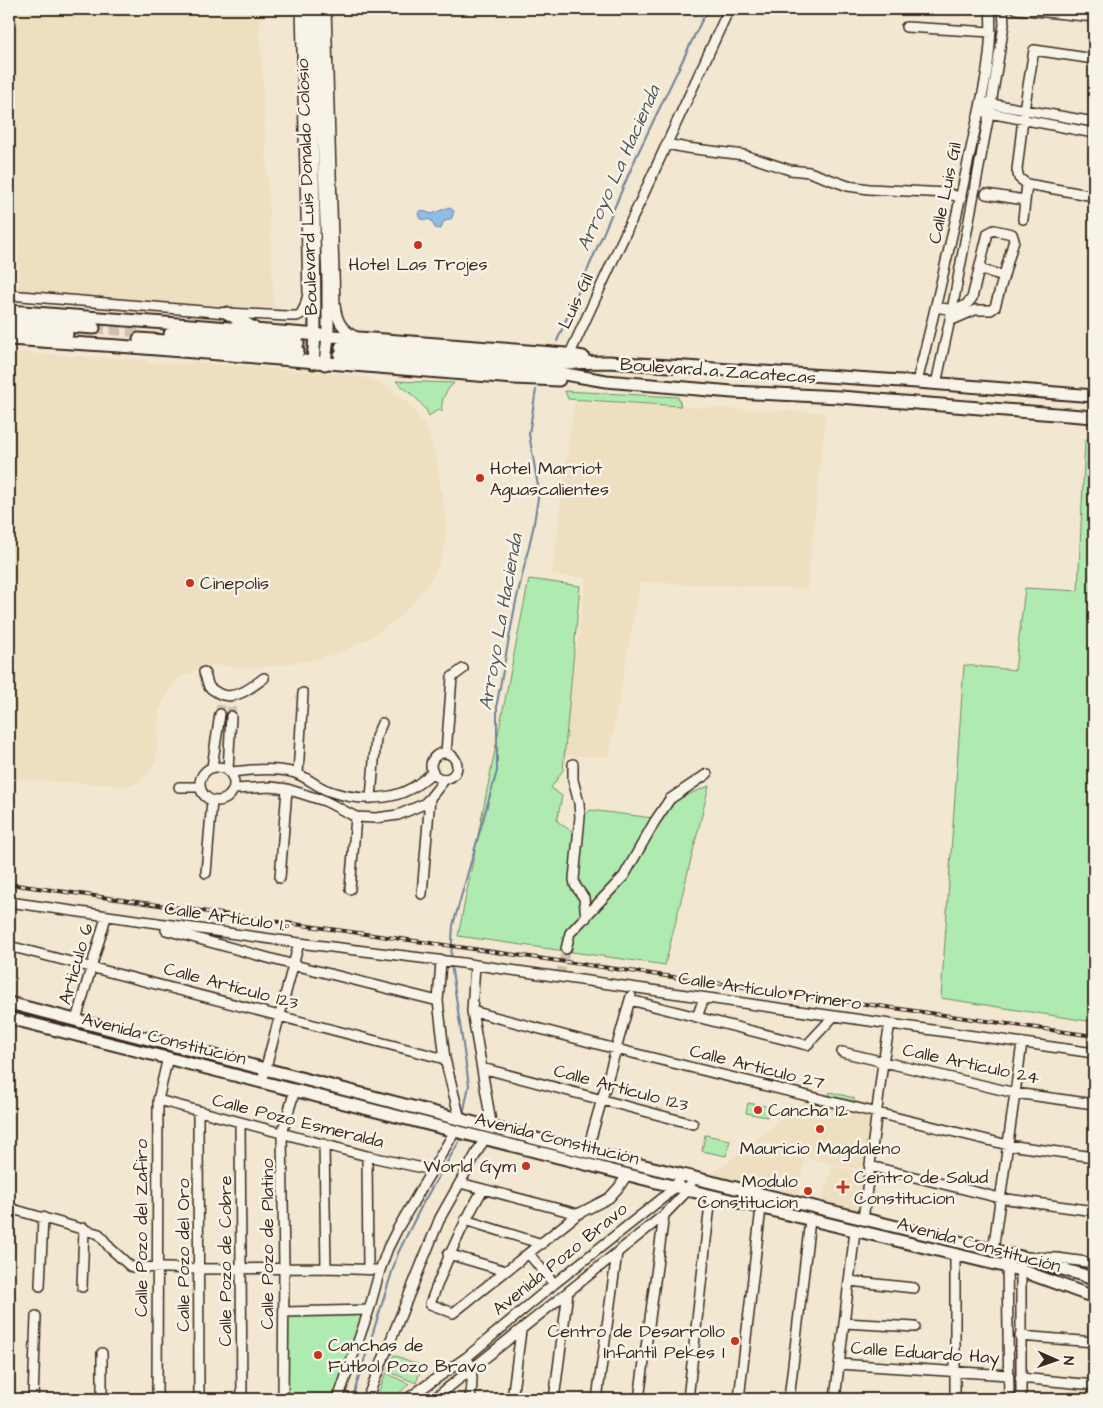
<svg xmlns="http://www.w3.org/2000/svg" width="1103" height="1408" font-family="'Architects Daughter',sans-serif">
<rect width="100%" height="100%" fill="#f2e7d1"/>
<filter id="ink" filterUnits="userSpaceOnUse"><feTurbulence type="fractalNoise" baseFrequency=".02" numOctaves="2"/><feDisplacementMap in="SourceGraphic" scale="10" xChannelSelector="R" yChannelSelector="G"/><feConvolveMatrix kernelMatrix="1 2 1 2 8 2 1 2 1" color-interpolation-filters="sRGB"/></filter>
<g filter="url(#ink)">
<path fill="#eedfc1" d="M13 9H259L274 308 187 304 19 290Z
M9 352 145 360 148 363 187 365 192 362 350 375 368 378 384 385 405 400 417 414 427 430 436 456 444 508 446 536 443 554 432 578 414 602 394 621 375 635 344 651 317 659 258 668 212 665 203 667 183 676 175 682 163 702 159 712 156 760 150 772 138 783 127 786 9 778Z
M574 402 826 413 807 589 640 582 609 756H562L586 578 552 575Z
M805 1100 872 1115 864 1171 751 1144Z
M750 1146 805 1159 797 1196 710 1175Z
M832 1165 862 1173 858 1209 822 1201Z"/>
<path fill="#afebb0" stroke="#758a67" d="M396 381 454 383C446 390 440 401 442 412L439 409 429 416C423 401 408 392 396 381Z
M565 391 678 397 681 406 568 399Z
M1094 436V1022L941 998 964 665 1015 670 1025 588 1078 591 1085 440Z
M529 579 580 586 563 770 551 788 562 796 557 821 571 831 590 810 653 818 673 801 709 786 665 965 458 936Z
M830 1092 854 1098V1102L829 1096Z
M748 1103 770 1107 767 1117 746 1113Z
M705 1135 730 1140 726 1156 702 1151Z
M368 1311 338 1398 284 1399V1312Z
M394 1355 422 1366 416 1383 387 1371Z
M386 1373 409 1384 393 1399H376Z"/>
<path fill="#8fbde9" stroke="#6d8298" d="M449 207 454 211 452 218 443 222 441 229 435 228 431 220 420 219 418 214 420 210 432 214Z"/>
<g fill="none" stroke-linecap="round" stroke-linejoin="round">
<path stroke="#6d8298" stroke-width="2" d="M557 341 637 155 701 22 709 9
M451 959 453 925 497 771V703L515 606 533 529 539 492 529 434 536 390
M451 964 469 1085 463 1115
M352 1399 398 1253 424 1201 459 1142 460 1137"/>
<path stroke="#cdc1ad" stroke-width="9" stroke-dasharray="9 4.5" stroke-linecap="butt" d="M220 714 222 698
M231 716 232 699
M560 976 566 949"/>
<path stroke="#cdc1ad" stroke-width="11" stroke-dasharray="11 5.5" stroke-linecap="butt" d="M94 328 141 332
M298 343 341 347
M298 351 340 355"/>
<defs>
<path id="minor" d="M326 9 335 305C337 322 342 329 356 337
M1016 9 1094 17
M906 27 991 32
M1094 59 1034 50 1024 110 1017 170 1019 178 1027 184 1094 196
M986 103 1094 122
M984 112 1094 133
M667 144 687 148 744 155 790 170 809 172 848 186 869 189 947 193 961 198
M986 194 1025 200
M1023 219 1027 184
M979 269 1004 276
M9 295 227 313 287 316H297L301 314 305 306 308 294 301 9
M936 307C950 310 963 312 972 298L988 233 994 230 1012 234 1014 240 995 307 991 310H975L950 321
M567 360 729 9
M917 382C937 303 955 224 972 144 981 101 994 54 990 9
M936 384 952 310 991 104 1004 25 1003 9
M204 672 209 687C213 690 219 694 223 695 238 699 253 686 264 678
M446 753 452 677 463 669
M431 766a13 13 0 1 1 26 0a13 13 0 1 1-26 0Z
M573 764V780L579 803 580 817 574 879 575 885 584 898 586 918
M200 784a17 17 0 1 1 34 0a17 17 0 1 1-34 0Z
M212 767 220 714
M228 770 231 716
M231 772C253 770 274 767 295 773 307 777 317 787 329 791 354 800 388 802 412 788 419 784 426 778 433 772
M298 774 303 693
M179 787H200
M234 789 271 787 287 789 325 801 356 817 376 818 398 815 424 804 430 798 445 779
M371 798 376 737 382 723
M206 873 212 801
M280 878 287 789
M350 889 356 817
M422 894 430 798
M9 902 299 943 462 963 1094 1053
M166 930 294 965 438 1001
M9 946 445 1059
M566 949 570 933 624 876 655 821 670 799 707 774
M441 962 438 1001 445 1059 460 1119
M475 965 472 1011 492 1128
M630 1000 807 1045 834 1016
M472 1011 616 1049 1008 1145 1094 1157
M697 1017 704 998
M76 1020 106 917
M842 1052 1015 1093 1094 1104
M482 1068 693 1124
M262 1082 299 943
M158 1100 367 1156 432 1170
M198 1112 199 1399
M240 1123 242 1399
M324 1144 326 1268
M587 1152 631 996
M367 1156 368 1269
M870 1166 1000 1198 1094 1211
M460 1183 578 1214
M483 1189C461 1227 445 1263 430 1304L453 1313 578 1214 609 1198 619 1187 627 1175
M9 1208 99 1234 110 1248 130 1266 133 1267 199 1269 326 1268 380 1270
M465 1220 542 1244
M863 1220 883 1062 890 1024
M993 1251 1022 1043
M448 1254 506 1271
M529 1254 554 1284
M955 1255V1399
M1007 1262 1009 1399
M849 1281 914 1288
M40 1286 43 1217
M82 1287 84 1228
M284 1312 369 1310
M844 1323 915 1327
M1020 1336 1094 1342
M467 1357C473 1372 473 1383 470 1399
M839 1364 1008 1375
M1020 1378 1094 1385
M33 1399 36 1316
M102 1399V1353
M157 1399 158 1100 168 1057
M283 1399 284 1268 282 1133 295 1090
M338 1399 369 1310 380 1270 388 1248 398 1228 455 1131
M367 1399 440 1218 485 1138
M407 1399 467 1357 554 1284 664 1197 675 1186 682 1176
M434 1399 664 1215 688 1190 693 1179
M512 1399 521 1331
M554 1399 568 1292
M597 1399 617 1253
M639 1399 664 1215
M688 1399 711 1196
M739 1399 761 1208
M789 1399 810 1220
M835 1399 855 1231
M1021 1399V1257L1057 1258 1094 1263"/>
<path id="major" d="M309 9 314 213 315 334 313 363
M319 9 328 283V336L325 364
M9 311 566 354 583 357
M227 313 254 328
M9 322 94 328
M9 330 67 334
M170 334 298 343
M9 339 119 346 514 378 559 380
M139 339 298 351
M341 347 560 363 608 362 917 382 1094 396
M340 355 498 366 559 373 606 381 732 392 840 397 1094 417
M9 1003 587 1152 1021 1257 1083 1275 1094 1280
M9 1018 688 1190 1020 1270 1094 1297"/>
</defs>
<use href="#minor" stroke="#3b2a1e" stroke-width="12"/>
<use href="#major" stroke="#3b2a1e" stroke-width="15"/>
<use href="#minor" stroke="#f7f3e8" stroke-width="9"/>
<use href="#major" stroke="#f7f3e8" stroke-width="11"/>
<defs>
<path id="rail" d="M9 884 1094 1036"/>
</defs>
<use href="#rail" stroke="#3b2a1e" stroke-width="4"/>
<use href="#rail" stroke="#f7f3e8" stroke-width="2" stroke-dasharray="5.5" stroke-linecap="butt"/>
</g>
</g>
<g fill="#c8321e" stroke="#f7f3e8" stroke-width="2">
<circle cx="418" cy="245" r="5"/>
<circle cx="480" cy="478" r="5"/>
<circle cx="190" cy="583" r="5"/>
<circle cx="758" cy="1110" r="5"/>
<circle cx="820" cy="1129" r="5"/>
<circle cx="526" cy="1166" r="5"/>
<path d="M840.5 1179.5h5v5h5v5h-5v5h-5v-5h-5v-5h5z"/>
<circle cx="808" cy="1191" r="5"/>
<circle cx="735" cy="1341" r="5"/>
<circle cx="318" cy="1355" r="5"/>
</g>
<g text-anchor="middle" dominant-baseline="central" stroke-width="5" stroke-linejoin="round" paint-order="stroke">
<g font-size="18" fill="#3b2a1e" stroke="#f7f3e8">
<text transform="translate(307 187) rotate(-92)">Boulevard Luis Donaldo Colosio</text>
<text transform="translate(945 193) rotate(-78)">Calle Luis Gil</text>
<text transform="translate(576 301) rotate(-65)">Luis Gil</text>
<text transform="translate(718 371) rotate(4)">Boulevard a Zacatecas</text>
<text transform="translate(227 917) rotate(8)">Calle Artículo 1.º</text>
<text transform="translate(76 964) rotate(-74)">Articulo 6</text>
<text transform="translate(231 986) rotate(15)">Calle Artículo 123</text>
<text transform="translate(770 991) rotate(8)">Calle Artículo Primero</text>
<text transform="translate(164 1039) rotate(14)">Avenida Constitución</text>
<text transform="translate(971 1064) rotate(12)">Calle Artículo 24</text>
<text transform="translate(757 1067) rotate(14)">Calle Artículo 27</text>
<text transform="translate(621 1088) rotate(15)">Calle Artículo 123</text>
<text transform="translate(298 1121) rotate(14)">Calle Pozo Esmeralda</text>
<text transform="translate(557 1139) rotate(14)">Avenida Constitución</text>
<text transform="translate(141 1228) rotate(-90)">Calle Pozo del Zafiro</text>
<text transform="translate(267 1244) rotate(-90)">Calle Pozo de Platino</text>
<text transform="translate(979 1245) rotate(15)">Avenida Constitución</text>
<text transform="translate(183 1255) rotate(-90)">Calle Pozo del Oro</text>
<text transform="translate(560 1259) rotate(-39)">Avenida Pozo Bravo</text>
<text transform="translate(225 1261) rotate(-90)">Calle Pozo de Cobre</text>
<text transform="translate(925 1353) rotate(4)">Calle Eduardo Hay</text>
</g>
<g font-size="18" fill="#3b2a1e" stroke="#f7f3e8" text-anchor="start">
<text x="418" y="264" text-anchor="middle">Hotel Las Trojes</text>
<text x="490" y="468">Hotel Marriot<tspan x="490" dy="21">Aguascalientes</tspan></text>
<text x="200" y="583">Cinepolis</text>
<text x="768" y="1110">Cancha 12</text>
<text x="820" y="1148" text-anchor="middle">Mauricio Magdaleno</text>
<text x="516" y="1166" text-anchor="end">World Gym</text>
<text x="854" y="1177">Centro de Salud<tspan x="854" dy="21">Constitucion</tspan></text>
<text x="798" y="1181" text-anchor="end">Modulo<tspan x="798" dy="21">Constitucion</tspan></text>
<text x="725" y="1331" text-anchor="end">Centro de Desarrollo<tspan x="725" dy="21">Infantil Pekes I</tspan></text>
<text x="328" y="1345">Canchas de<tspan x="328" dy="21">Fútbol Pozo Bravo</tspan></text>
</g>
<g font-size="19" font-style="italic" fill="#54565b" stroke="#f7f3e8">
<text transform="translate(619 168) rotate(-66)">Arroyo La Hacienda</text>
<text transform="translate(501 622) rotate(-80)">Arroyo La Hacienda</text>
</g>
</g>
<rect width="1103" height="1408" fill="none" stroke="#f7f3e8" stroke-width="30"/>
<rect x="15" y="15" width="1073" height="1378" fill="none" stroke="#3b2a1e" stroke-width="2" filter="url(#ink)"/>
<g transform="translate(1056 1360) rotate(92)" stroke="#f7f3e8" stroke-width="4" paint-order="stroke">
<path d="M0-4L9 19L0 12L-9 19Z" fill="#3b2a1e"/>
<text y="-8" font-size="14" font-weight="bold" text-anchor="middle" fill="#3b2a1e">N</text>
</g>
</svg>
